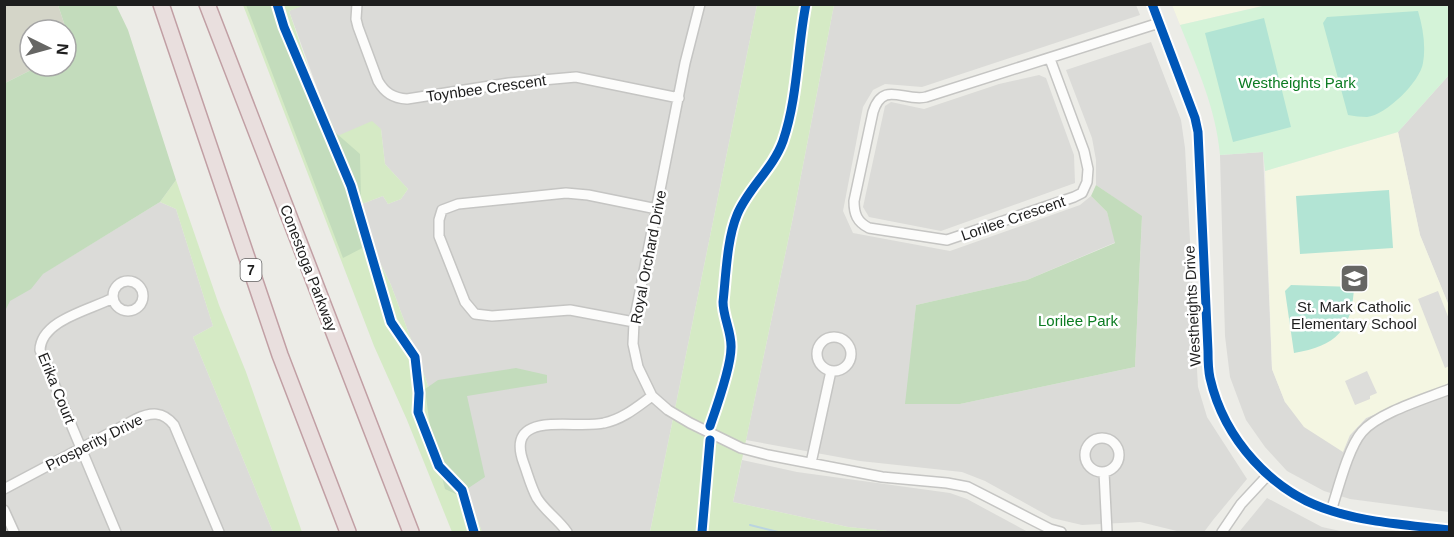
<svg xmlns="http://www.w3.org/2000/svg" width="1454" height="537" font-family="Helvetica,sans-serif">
<rect width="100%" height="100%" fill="#ecece7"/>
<path fill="#dbdbd8" d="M305 4 757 5 650 532H482L391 285 374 251 359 205 383 196 388 204 401 199 408 189 385 164 381 129 335 137 289 11Z
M834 5H1136L1140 15 922 87 885 84 873 90 863 107 843 211 853 233 950 251 1080 205 1091 196 1107 212 1116 242 1027 280 916 305 906 404H960L1135 367 1142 217 1096 185V160L1092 138 1066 70 1151 42 1181 120 1185 148 1198 387 1207 417 1247 479 1213 520 1204 532H1181L1140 522 1082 525 1052 518 985 481 962 472 860 461 746 440 792 222Z
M1039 75 1046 78 1074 155 1075 183 941 231 869 217 863 207 885 106 891 102 924 109 999 84Z
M1449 75V306L1420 235 1398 132Z
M1263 152 1272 369 1285 402 1350 435 1366 418 1449 383V512L1350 499 1324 491 1287 471 1265 447 1246 420 1230 377 1225 336 1220 155Z
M160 202 176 209 213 326 193 337 273 532H5V303L16 290Z
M742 460 797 472 950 493 967 499 1028 532H898L848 527 733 502Z
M1267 498 1322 527 1345 532H1239Z"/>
<path fill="#f4f6e2" d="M1172 5H1267L1180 25Z
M1398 132 1420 235 1449 306V383L1366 418 1350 435 1343 452 1304 427 1285 402 1272 369 1265 171Z"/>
<path fill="#d4d5c8" d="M5 5H58L73 50 66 53V30H30V66H39L5 83Z"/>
<path fill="#d5eac5" d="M243 5H305L289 11 325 116 335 137 372 121 381 129 385 164 408 189 401 199 388 204 383 196 359 205 374 251 391 285 482 532H452L407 420 374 346Z
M757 5H834L792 222 733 502 848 527 898 532H650Z
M176 180 219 305 246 372 302 532H273L193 337 213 326 176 209 160 202Z"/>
<path fill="#c3dcbc" d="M58 5H116L128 30 176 180 160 202 43 274 31 289 10 301 5 311V83L39 66H66V53L73 50Z
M246 5H280L336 133 360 154 361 199 370 244 343 258Z
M1096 185 1142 216 1135 367 960 404H905L916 305 1027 280 1115 243 1107 212 1091 196Z
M516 368 547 375V383L467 396 485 477 458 495 445 489 431 435 425 389 438 380Z"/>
<path fill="#d4f3d8" d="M1267 5H1449V75L1398 132 1265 171 1263 152 1220 155C1216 108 1197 68 1180 25Z"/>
<path fill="#b2e4d4" d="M1418 11C1423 28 1426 46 1423 63 1420 82 1386 115 1367 117 1361 117 1354 116 1348 115L1323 23 1327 17Z
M1264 18 1291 127 1233 142 1205 33Z
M1389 190 1393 248 1300 254 1296 196Z
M1291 285 1354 287C1352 330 1336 346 1294 353L1285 291Z"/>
<path fill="#ddddda" d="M1438 291 1449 319V366L1445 368 1418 299Z
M1367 371 1377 393 1370 396V399L1355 405 1345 381Z"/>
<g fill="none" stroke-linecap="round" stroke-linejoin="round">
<path stroke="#bad4e0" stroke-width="2" d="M750 525 778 532"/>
<defs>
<path id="minor" d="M357 4 356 19 358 27 378 81C385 93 393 98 407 99L509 83 576 77 679 98
M700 4 685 63 634 322 633 344 638 367 652 396 668 410 690 423 741 448 768 455 882 477 947 483 968 487 1050 529 1061 532
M1152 4 1195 118 1198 132 1208 351C1208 360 1208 369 1210 378 1224 439 1272 493 1332 511 1369 523 1410 525 1450 530
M1050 59 1084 151 1088 169 1087 182 1082 193 1074 197 947 240 869 228C857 222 854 214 854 201L873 112C883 80 904 102 926 97L1159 23
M113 296a15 15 0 1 1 30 0a15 15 0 1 1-30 0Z
M113 298C90 310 41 320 40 350L116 532
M634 322 570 310 492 316 475 314 465 302 439 236V220L442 210 458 204 566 193 588 195 657 209
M817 354a17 17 0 1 1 34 0a17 17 0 1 1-34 0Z
M1085 455a17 17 0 1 1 34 0a17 17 0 1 1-34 0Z
M811 463 831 371
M1104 472 1107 532
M4 489 136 419C151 412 163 411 174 425L219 532
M4 510 14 532
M1331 511C1338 490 1348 448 1362 432 1378 413 1425 399 1450 389
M567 532C559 520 545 511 537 498 531 487 528 475 524 464 503 408 575 430 604 423 623 419 637 407 652 396
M1222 532 1241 504 1267 476"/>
<path id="highway" d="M161 4 280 355 348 532
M207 4 411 532"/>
</defs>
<use href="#minor" stroke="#c5c5c3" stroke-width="12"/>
<use href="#highway" stroke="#c19fa4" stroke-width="18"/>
<use href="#minor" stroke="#fcfcfb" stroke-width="9"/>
<use href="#highway" stroke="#e9dfde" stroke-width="15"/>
<defs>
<path id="cycleway" d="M277 4 284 27 351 186 391 322 415 357 419 393 418 412 439 466 462 490 474 532
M1152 4 1195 118 1198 132 1208 351C1208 360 1208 369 1210 378 1224 439 1272 493 1332 511 1369 523 1410 525 1450 530
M710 426C717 406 731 367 731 348 732 333 723 317 723 302 726 275 727 239 737 215 748 188 773 169 783 141 798 97 797 49 806 4
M702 532 710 440"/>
</defs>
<use href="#cycleway" stroke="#fff" stroke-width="13"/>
<use href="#cycleway" stroke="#0057b8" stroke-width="9"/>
</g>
<defs>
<symbol id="school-square" viewBox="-11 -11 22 22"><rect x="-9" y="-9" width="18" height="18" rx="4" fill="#666664" stroke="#fff"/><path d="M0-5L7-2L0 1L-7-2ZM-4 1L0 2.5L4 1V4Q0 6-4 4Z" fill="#fff"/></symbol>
</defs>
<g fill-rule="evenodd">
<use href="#school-square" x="1338" y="262" width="33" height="33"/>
</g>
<g text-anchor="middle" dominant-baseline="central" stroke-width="5" stroke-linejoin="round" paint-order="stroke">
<rect fill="#fff" stroke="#626262" stroke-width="1.5" x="240.5" y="259" width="21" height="22" rx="4.5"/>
<g font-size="14" font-weight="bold" fill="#1e1e1e">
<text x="251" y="270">7</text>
</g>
<g font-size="15" fill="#0c7c22" stroke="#fff">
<text x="1297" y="82">Westheights Park</text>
<text x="1078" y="320">Lorilee Park</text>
</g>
<g font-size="15" fill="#1e1e1e" stroke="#fff">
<text transform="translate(486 88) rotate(-8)">Toynbee Crescent</text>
<text transform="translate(1013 218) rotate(-19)">Lorilee Crescent</text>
<text transform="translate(648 257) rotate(-79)">Royal Orchard Drive</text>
<text transform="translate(309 268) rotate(69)">Conestoga Parkway</text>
<text transform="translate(1192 306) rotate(-93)">Westheights Drive</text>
<text transform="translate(57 388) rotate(68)">Erika Court</text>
<text transform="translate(94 442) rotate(-27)">Prosperity Drive</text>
</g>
<g font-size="15" fill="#1e1e1e" stroke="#fff">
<text x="1354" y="306">St. Mark Catholic<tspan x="1354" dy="17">Elementary School</tspan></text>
</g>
</g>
<rect width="1454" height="537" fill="none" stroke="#1e1e1e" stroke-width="12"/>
<g transform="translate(48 48) rotate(95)"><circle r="28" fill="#ffffff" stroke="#a5a5a5" stroke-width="1.5"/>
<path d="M0-4.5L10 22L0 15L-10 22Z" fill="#666664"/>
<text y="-9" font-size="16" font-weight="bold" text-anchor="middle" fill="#1e1e1e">N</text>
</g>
</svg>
